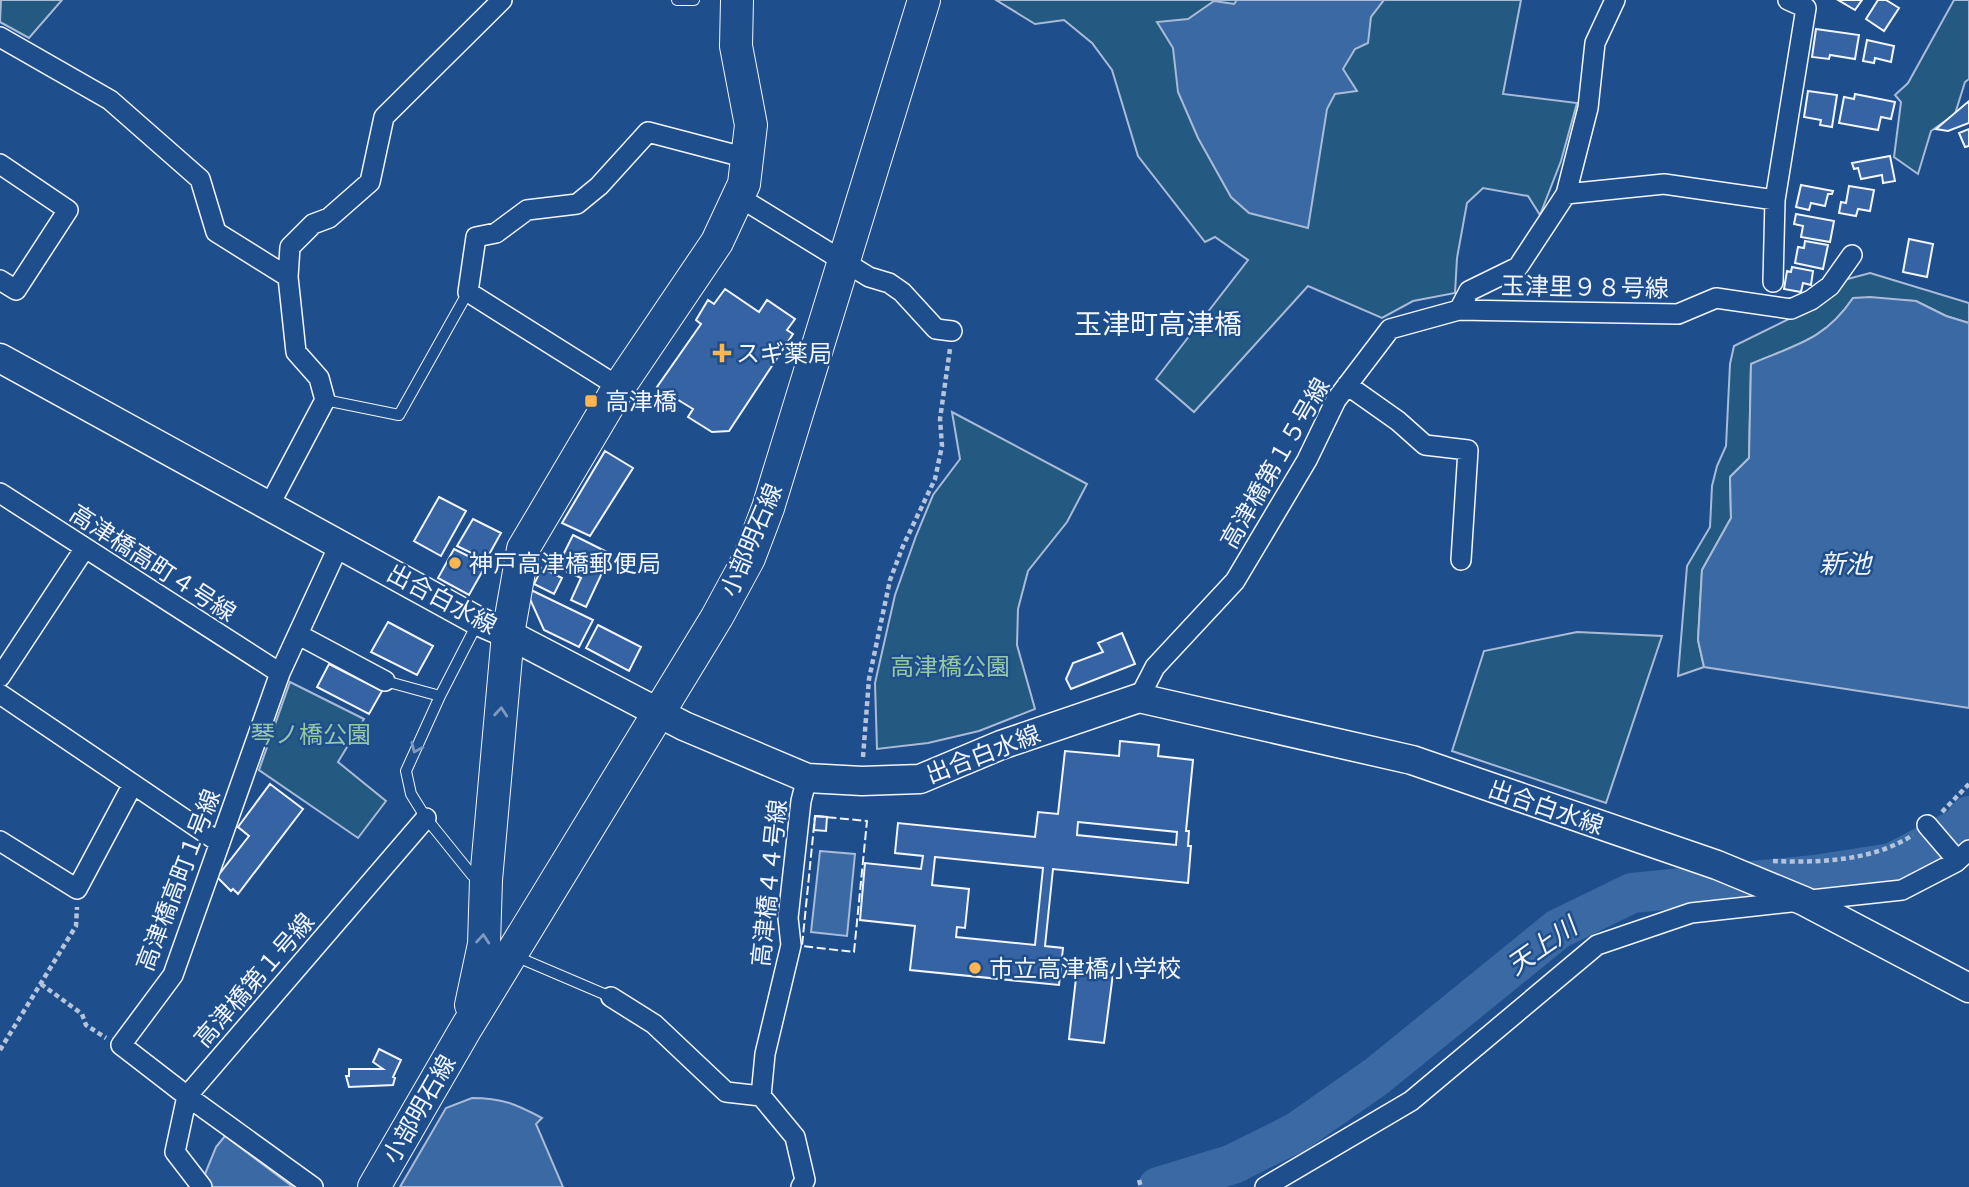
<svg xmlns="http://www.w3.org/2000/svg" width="1969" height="1187" font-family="Montserrat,'Noto Sans JP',sans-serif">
<rect width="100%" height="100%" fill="#1f4e8c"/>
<path fill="#245a82" stroke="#a8bbd7" stroke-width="2" d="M1 0H62L29 38 0 22Z
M996 0H1521L1503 94 1577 103 1561 161 1540 215 1528 196 1483 188 1467 203 1457 258 1455 293 1413 301 1382 318 1308 286 1194 412 1156 379 1248 260 1215 237 1205 242 1138 156 1112 70 1092 43 1064 20 1035 24Z
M1954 0H1969V79L1965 82 1955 114 1931 131 1918 174 1894 157 1901 102 1895 95 1908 83Z
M1870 273 1969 303V323L1946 316 1916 301 1853 298C1825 340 1795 345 1751 364L1749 458 1730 477 1731 518 1702 570 1698 640 1704 667 1678 676 1687 566 1710 527 1712 486 1717 466 1726 446 1730 364 1734 346 1797 315 1844 280Z
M952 412 1087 484 1067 522 1028 571 1018 609 1017 645 1035 709 979 731 928 743 877 749 875 683 895 595 916 536 933 495 960 459Z
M1577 632 1662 636 1606 803 1452 751 1484 651Z
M290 682 364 719 338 762 386 801 358 838 259 770Z"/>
<path fill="#3b69a3" stroke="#a8bbd7" stroke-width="2" d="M1237 0H1384L1371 17 1368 43 1355 49 1343 69 1357 91 1335 94 1327 109 1308 228 1249 213 1231 197 1198 138 1178 92 1173 48 1157 22 1188 19 1214 1 1234 4Z
M1870 297 1916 301 1946 316 1969 323V708L1704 667 1698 640 1702 570 1731 518 1730 477 1749 458 1751 364C1795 345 1825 340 1853 298Z
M1969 800V832L1955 847 1941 830 1949 824 1945 818 1952 811 1956 815Z
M820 851 855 854 847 936 811 932Z
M472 1098C502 1098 516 1104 542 1118L536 1124 563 1187H400L446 1108Z
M225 1136 293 1187H211L205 1174 216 1147Z"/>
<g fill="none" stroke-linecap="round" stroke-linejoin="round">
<path stroke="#3b69a3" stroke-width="40" d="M1158 1187 1233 1164 1297 1132 1377 1076 1558 929 1632 893 1815 875 1892 863 1961 827 1969 816"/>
</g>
<path fill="#3563a3" stroke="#f2f6ff" stroke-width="2" fill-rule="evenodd" d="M1838 0H1862L1855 10Z
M1878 0H1886L1899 8 1884 31 1866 19Z
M1816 29 1859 35 1855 59 1830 55 1829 59 1812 57Z
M1867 40 1894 46 1891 62 1875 58 1874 63 1863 61Z
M1808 91 1837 95 1832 127 1820 125 1821 120 1804 117Z
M1855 94 1895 102 1891 119 1881 117 1878 130 1839 123 1844 97 1854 99Z
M1969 101V123L1948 131 1936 129Z
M1969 129V146L1965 147 1959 133Z
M1890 156 1895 181 1883 183 1882 175 1861 179 1858 168 1854 169 1852 163Z
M1801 185 1833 191 1832 194H1828L1825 206 1811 203 1809 210 1796 207Z
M1849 186 1874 190 1870 211 1858 209 1856 216 1839 213 1841 202 1846 203Z
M1796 214 1834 221 1830 242 1801 237 1803 226 1794 224Z
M1909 239 1933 244 1927 277 1903 272Z
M1805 241 1828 245 1823 269 1795 263 1798 247 1804 248Z
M1792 267 1813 271 1811 285 1803 283 1801 292 1784 289 1787 271 1791 272Z
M725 289 759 312 767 300 795 319 787 330 793 334 729 431 712 432 688 417 693 409 657 387 701 324 696 320 708 300 714 304Z
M605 451 633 468 590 536 562 523Z
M439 497 466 511 441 556 414 541Z
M473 519 501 533 486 560 457 546Z
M573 535 611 554 586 607 571 600 581 578 557 567Z
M454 549 486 565 469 595 438 578Z
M542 568 562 578 554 594 534 584Z
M531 590 593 620 579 647 544 630 529 597Z
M388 622 433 646 417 675 371 652Z
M598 625 641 647 629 671 586 648Z
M1122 633 1135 664 1071 689 1066 679 1073 663 1103 652 1098 643Z
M329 664 382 691 369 714 317 687Z
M1120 741 1159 745 1158 756 1193 760 1186 831H1189L1188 846H1191L1188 883 1053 869 1045 946 1063 948 1059 985 910 970 915 926 860 920 865 863 921 869 923 856 895 853 898 823 1035 837 1038 812 1058 814 1065 751 1119 756ZM1078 822 1177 832 1176 845 1077 835ZM935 857 1043 868 1035 945 956 937 957 927 965 928 969 889 932 885Z
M270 784 303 809 238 894 233 889 231 891 217 877 249 836 238 827Z
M815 816 827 817 826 831 814 830Z
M1078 961 1114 966 1104 1043 1069 1039Z
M379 1049 401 1060 393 1077 395 1078 393 1085 349 1087 346 1076H349V1069H383L373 1062Z"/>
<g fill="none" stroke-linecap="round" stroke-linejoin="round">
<defs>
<path id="lane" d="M677 0H694
M325 400 399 415 468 292
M477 624 440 696 406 771 411 794 426 818 472 875 480 878
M385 681 440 696
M515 956 611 997"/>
<path id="street" d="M0 37 110 100 200 179 216 232 288 277 296 352 319 378 325 400 269 506
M0 164 68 210 16 290 0 280
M1566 194 1664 184 1775 200 1773 282
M739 197 869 277 889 283 902 292 936 329 952 331
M1775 200 1806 8 1788 0
M288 277 290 247 313 224 329 218 370 182 384 117 502 0
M1459 310 1678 314 1716 298 1791 309 1811 300 1830 286 1852 255
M1347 385 1398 421 1425 445 1468 450 1461 560
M619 387 468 292 476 237 496 233 527 210 577 204 599 186 648 132 747 158
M0 493 280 673
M299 635 385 681
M0 677 85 548
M0 694 220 843
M1139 698 1155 667 1235 581 1307 460 1336 400 1390 329 1459 310 1469 291 1518 267 1566 194 1588 108 1595 43 1615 0
M1927 825 1957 860
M0 841 77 889 133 784
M611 997 654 1024 726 1092 761 1096
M202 1187 175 1152 187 1096 426 818
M313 1187 187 1096 121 1045 173 975 280 673 340 543
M801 1187 805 1180 795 1137 761 1096 765 1054 791 945 788 918 801 801 807 778
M1265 1187 1411 1101 1597 945 1691 913 1902 890 1956 862 1969 850"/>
<path id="secondary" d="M0 358 478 621 508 634 684 726 807 778 862 781 920 779 1001 745 1139 698 1412 760 1717 865 1804 901 1969 988"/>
<path id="primary" d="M471 1005 484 944 486 880 508 634 523 549 619 387 717 242 744 184 751 125 736 46 737 0
M374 1187 465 1030 717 617 749 558 768 508 924 0"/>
</defs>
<use href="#lane" stroke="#f2f6ff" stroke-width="12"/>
<use href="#street" stroke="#f2f6ff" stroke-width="22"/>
<use href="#secondary" stroke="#f2f6ff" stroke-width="31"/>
<use href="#primary" stroke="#f2f6ff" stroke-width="34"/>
<path stroke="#b3c4dc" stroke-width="4.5" stroke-dasharray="5 3.5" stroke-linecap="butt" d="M863 757 869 679 890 580 903 546 935 479 942 446 940 419 950 349
M1942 812 1969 784
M1773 861C1819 863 1873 861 1913 835
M41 984 82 1014 86 1025 106 1038
M0 1050 76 926 77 907
M1139 1180 1141 1187"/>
<use href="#lane" stroke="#1f4e8c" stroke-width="10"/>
<use href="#street" stroke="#1f4e8c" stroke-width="19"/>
<use href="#secondary" stroke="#1f4e8c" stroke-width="28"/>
<use href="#primary" stroke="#1f4e8c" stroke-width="32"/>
<path stroke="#f2f6ff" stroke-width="2" stroke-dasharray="9 3.5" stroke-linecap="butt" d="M815 816 867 821 854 952 802 946Z"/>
</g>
<defs><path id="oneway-chevron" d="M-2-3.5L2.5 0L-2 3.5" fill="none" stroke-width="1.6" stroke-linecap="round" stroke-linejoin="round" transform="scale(1.75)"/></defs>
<g stroke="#7e9ac0">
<use href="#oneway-chevron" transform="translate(501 712) rotate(-85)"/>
<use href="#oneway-chevron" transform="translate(416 748) rotate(114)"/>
<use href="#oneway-chevron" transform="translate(483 939) rotate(-85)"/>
</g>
<g fill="#ffb74d" stroke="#1f4e8c" stroke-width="2.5">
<path d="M718.5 342.5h7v7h7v7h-7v7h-7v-7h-7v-7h7z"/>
<rect x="584" y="394" width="14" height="14" rx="3.5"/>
<circle cx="455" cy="563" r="7"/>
<circle cx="975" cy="968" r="7"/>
</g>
<g text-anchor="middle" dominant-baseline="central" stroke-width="5" stroke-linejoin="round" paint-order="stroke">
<g font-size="24" fill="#f2f6ff" stroke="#1f4e8c">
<text transform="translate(1585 287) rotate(1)">玉津里９８号線</text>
<text transform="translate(1275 463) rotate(-60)">高津橋第１５号線</text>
<text transform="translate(751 540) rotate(-67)">小部明石線</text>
<text transform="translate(153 563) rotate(33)">高津橋高町４号線</text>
<text transform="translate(442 599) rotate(28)">出合白水線</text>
<text transform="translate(983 754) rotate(-21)">出合白水線</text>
<text transform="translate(1546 807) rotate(19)">出合白水線</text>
<text transform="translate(178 880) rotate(-69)">高津橋高町１号線</text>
<text transform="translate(769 883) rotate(-84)">高津橋４４号線</text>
<text transform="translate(254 980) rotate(-49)">高津橋第１号線</text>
<text transform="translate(419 1109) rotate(-60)">小部明石線</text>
</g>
<g font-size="24" fill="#f2f6ff" stroke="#1f4e8c" text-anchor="start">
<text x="736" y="353">スギ薬局</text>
<text x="605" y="401">高津橋</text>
<text x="469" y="563">神戸高津橋郵便局</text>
<text x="989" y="968">市立高津橋小学校</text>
</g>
<g font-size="24" fill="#97c8a6" stroke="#1f4e8c">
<text x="950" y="666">高津橋公園</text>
<text x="311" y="734">琴ノ橋公園</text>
</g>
<g font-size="26" font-style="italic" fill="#f2f6ff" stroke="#1f4e8c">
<text x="1845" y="564">新池</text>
<text transform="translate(1542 946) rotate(-35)">天上川</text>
</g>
<g font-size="28" fill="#f2f6ff" stroke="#1f4e8c">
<text x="1158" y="324">玉津町高津橋</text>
</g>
</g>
</svg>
